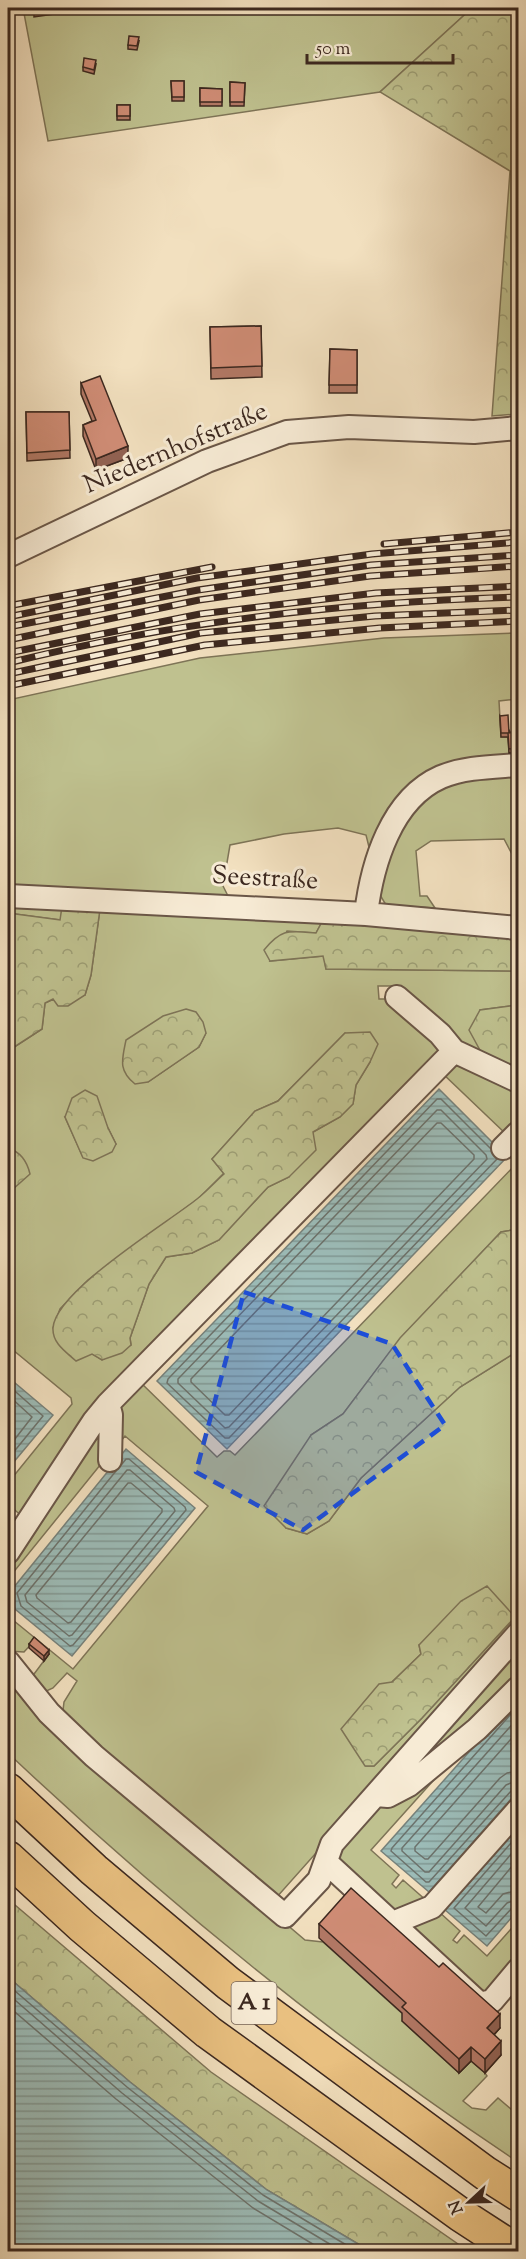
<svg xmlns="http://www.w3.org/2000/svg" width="526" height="2259" font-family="'Sorts Mill Goudy',serif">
<defs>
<pattern id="forest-crowns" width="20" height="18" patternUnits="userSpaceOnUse" patternTransform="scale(1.5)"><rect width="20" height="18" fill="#bfc18f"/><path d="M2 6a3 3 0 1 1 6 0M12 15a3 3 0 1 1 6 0" fill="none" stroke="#9c9d74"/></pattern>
<pattern id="water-rules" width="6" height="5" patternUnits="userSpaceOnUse" patternTransform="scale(1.5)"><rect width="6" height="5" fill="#9cbcb8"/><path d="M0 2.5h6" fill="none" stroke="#809995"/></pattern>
</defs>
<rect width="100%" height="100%" fill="#f2e0bf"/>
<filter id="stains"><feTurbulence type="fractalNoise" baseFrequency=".00333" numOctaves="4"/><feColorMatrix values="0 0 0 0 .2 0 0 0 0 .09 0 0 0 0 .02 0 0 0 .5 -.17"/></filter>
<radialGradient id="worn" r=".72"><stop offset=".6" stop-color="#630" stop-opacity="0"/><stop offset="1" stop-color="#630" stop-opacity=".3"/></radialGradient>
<path fill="#bfc18f" stroke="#7e7457" stroke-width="1.5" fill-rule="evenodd" d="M23 8H472L380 92 48 141Z
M518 633V699L499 701 501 737H508L509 752H518V759L452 767 376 848 369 847 366 835 338 828 284 834 230 845 223 886 229 898 8 888V700L200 658 384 638Z
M518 771V856H513L504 839 431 841 416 851 420 896H427L435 908 386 905 380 895 379 879 406 817 443 783Z
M8 905 62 907 61 920 8 913Z
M100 909 323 920 316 933 287 931 270 961 324 956 326 969 516 971 518 1005 480 1010 481 1052 452 1038 392 986H378L379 999H391L436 1037 440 1051 110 1396 25 1519 8 1504V1483L72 1404 71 1398 13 1350 8 1351V1190L13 1189 14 1150 8 1148V1051L42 1029 45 1003 54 999 85 995 91 975ZM206 1033 199 1047 148 1082ZM345 1033 370 1062 356 1085 353 1104 340 1117 313 1132 289 1177 268 1187 219 1240 192 1253 166 1257 149 1284 130 1338 131 1345 102 1360 53 1328 60 1309 88 1280 199 1198 224 1173 212 1159 255 1111 278 1101ZM65 1117 108 1128 116 1144 83 1157Z
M454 1066 469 1067 518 1088V1124L507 1135 440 1071Z
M518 1162V1229L501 1232 401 1338 343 1414 311 1435 286 1528 307 1534 329 1521 361 1478 460 1387 518 1351V1626L276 1898 62 1719 64 1702 77 1681 67 1673 53 1688 40 1694 31 1678 49 1654 34 1641 24 1652 8 1651V1616L73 1669 208 1506 125 1436 115 1448 116 1403 139 1381 217 1457 224 1451H230L235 1455ZM515 1617 422 1718 374 1766H366L392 1682 421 1654 419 1645Z
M105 1415V1459L8 1579V1562Z
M518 1643V1674L466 1733 398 1787Z
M8 1670 93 1760 305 1940 323 1942 406 2017 402 2021 459 2073 471 2061 485 2073 487 2076 463 2101 472 2108 486 2110 498 2098 511 2109 518 2104V2162C336 2041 167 1903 8 1753Z
M467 1743 371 1850 399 1875 392 1884 396 1888 403 1880 428 1902 402 1911 382 1910 340 1865 339 1853 363 1817 407 1791Z
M437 1910 460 1931 453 1940 457 1943 464 1935 487 1956 518 1921V1959L511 1972 485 1995 412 1936 411 1924Z"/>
<path fill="url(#forest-crowns)" stroke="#7e7457" stroke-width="1.5" d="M472 8H518V414L492 416 510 171 380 92Z
M62 907 100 909 91 975 85 995 68 1006H58L53 999 45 1003 42 1029 8 1051V913L60 920Z
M323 920 518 937V991L516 971 326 969 323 956 270 961 264 950C282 928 289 931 316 933Z
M518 1005V1071L481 1052 469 1030 480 1010Z
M186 1009 196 1012 203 1022 206 1033 199 1047 148 1082 135 1084C118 1070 122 1060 126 1040L163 1016Z
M370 1032 378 1044 370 1062 356 1085 353 1104 340 1117 313 1132 316 1150 289 1177 268 1187 219 1240 192 1253 166 1257 149 1284 130 1338 131 1345 122 1353 102 1360 92 1354 76 1361C66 1352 52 1343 53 1328 55 1291 167 1223 197 1199 207 1191 215 1182 224 1174L212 1159 255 1111 278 1101 345 1033Z
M85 1090 97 1096 108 1128 116 1144 112 1152 93 1161 83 1158 65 1117 72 1098Z
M8 1148C21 1152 27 1161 30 1174L13 1189 8 1190Z
M518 1229V1351L460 1387 361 1478 329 1521 307 1534 286 1528 264 1506 311 1435 343 1414 400 1338 501 1232Z
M487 1586 515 1617 422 1718 374 1766H365L341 1729 379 1684 392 1682 421 1654 419 1645 461 1601Z
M8 1899 211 2072 468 2251H370L267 2190 130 2082 8 1977Z"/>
<path fill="url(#water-rules)" stroke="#76817b" stroke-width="1.5" d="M439 1089 507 1157 227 1449 157 1381Z
M8 1377 53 1415 8 1469Z
M126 1449 195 1508 72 1656 15 1609 10 1592Z
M518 1697V1791L429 1892 381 1851Z
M518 1826V1910L487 1946 444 1909Z
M8 1977 130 2082 267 2190 370 2251H8Z"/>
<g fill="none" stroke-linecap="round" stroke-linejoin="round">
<path stroke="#6c726c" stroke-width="1.5" d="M437 1110H441L486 1155 487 1159 229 1427 225 1428 178 1383V1379Z
M437 1123H441L474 1155V1159L229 1415H225L191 1382V1379Z
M491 1149 441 1099H437L168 1379 167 1383 225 1438H229L497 1159
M8 1385 43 1416 8 1459
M8 1395 32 1417 8 1448
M127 1470H130L174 1508 175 1511 72 1635 69 1636 27 1602 25 1595Z
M116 1471 17 1593 21 1606 70 1646 73 1645 186 1510 185 1507 129 1459H126L122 1464
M128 1483H131L162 1509V1512L71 1622 68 1623 37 1598 36 1595Z
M518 1706 392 1848 391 1851 426 1882H429L512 1790 518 1788
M518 1718 402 1848V1851L425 1872H429L506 1785 518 1780
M518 1731 415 1847V1851L425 1859H428L500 1778 507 1773 518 1771
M518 1835 454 1908 486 1936 512 1908 518 1907
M518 1846 465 1908 486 1926 507 1903 518 1899
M518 1859 478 1907 486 1913 503 1894 518 1890
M8 1985 127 2087 263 2195 358 2252
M8 1994 122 2093 258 2201 343 2252
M8 2006 116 2099 253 2208 326 2252"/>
<defs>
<path id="minor" d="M8 556 207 461 287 432 349 427 474 432 518 428
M8 896 366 914 518 928
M366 914C372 864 391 799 441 777 465 767 493 767 518 765
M397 997 440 1034 454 1051
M503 1148 518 1133
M108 1404 111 1415 110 1460
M8 1552 94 1421 108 1404 454 1051 518 1081
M8 1662 49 1713 94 1756 285 1916 319 1880 332 1844 518 1634
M376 1795 388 1796 409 1785 477 1729 518 1688
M326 1862 480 2004 492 2001 518 1970
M394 1926 400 1920 432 1907 518 1810"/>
<path id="highway" d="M8 1790 94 1870 228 1983 485 2173 518 2194
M8 1858 82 1926 208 2032 461 2215 518 2252"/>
</defs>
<use href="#minor" stroke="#6a5647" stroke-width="26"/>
<use href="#highway" stroke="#3c281f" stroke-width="36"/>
<use href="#minor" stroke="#f7ebd5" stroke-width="22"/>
<use href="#highway" stroke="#e9c080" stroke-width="33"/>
<defs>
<path id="rail" d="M384 544 518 532
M8 606 212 567
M8 617 197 578 372 554 518 542
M8 627 198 590 371 565 518 555
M8 640 199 600 370 576 518 566
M8 653 200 614 376 593 518 586
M8 663C176 621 346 602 518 597
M8 674 201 633 375 616 518 610
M8 686 205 645 380 628 518 621"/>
</defs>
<use href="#rail" stroke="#3c281f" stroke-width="7"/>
<use href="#rail" stroke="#f7ebd5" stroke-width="4.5" stroke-dasharray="14" stroke-linecap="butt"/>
</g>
<path fill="#b27865" stroke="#3c281f" stroke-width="1.5" d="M34 8H54V14L34 17Z
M139 41 137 50 128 49V45Z
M96 64 94 74 83 71V67Z
M171 81H184V101H172Z
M230 82 245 83 244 106H230Z
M200 88 222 89V106H200Z
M117 105H130V120H117Z
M261 326 262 377 211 379 210 327Z
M330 349 357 350V393H329Z
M81 383 128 458 96 470 83 436V425L92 421 81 394Z
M26 412H69L70 458 27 461Z
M500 716 519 746V752L509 753 508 737H501Z
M29 1644 49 1654 44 1661 29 1648Z
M319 1924 500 2028 494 2035 501 2055 485 2073 471 2061 459 2073 402 2021V2013L319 1938Z"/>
<path fill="#916252" stroke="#3c281f" stroke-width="1.5" d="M128 446V458L96 470V459Z
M49 1650V1654L44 1661V1656Z
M500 2014V2028L487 2042V2028Z
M501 2041V2055L485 2073V2059Z
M471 2047V2061L459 2073V2059Z"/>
<path fill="#cf8c75" stroke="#3c281f" stroke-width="1.5" d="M34 8H54V10L34 13Z
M129 36 139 37 137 46 128 45Z
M84 58 96 60 94 70 83 67Z
M171 81H184V97H172Z
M230 82 245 83 244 102H230Z
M200 88 222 89V102H200Z
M117 105H130V116H117Z
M261 326 262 366 211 368 210 327Z
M330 349 357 350V385H329Z
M100 376 128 446 96 459 83 425 96 420 81 383Z
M26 412H69L70 450 27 453Z
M508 715 509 733H501L500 716Z
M517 732 519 748 509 749 508 733Z
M34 1637 49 1650 44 1656 29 1644Z
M351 1888 439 1967 443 1963 500 2014 487 2028 501 2041 485 2059 471 2047 459 2059 402 2007 406 2003 319 1924Z"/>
<path fill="#1d4ed8" fill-opacity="0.2" stroke="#1d4ed8" stroke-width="4.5" stroke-dasharray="12 8" stroke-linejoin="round" d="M244 1292 392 1344 445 1425 303 1530 196 1472Z"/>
<g text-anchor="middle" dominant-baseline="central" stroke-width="6" stroke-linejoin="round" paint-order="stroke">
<rect fill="#f7ebd5" stroke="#746256" stroke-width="1.5" x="231.5" y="1982" width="45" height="42" rx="4.5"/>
<g font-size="24" font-weight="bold" fill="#3c281f">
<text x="254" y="2003">A 1</text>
</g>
<g font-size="26" fill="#3c281f" stroke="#f7ebd5">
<text transform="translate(176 449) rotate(-23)">Niedernhofstraße</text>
<text transform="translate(265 879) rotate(3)">Seestraße</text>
</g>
</g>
<rect width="526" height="2259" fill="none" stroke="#f2e0bf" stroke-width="30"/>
<rect x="9" y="9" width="508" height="2241" fill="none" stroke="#3c281f" stroke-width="3"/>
<rect x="15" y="15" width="496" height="2229" fill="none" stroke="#3c281f" stroke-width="1.5"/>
<g transform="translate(469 2202) rotate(248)" stroke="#f7ebd5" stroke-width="4.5" paint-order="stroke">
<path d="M0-4.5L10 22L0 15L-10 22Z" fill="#3c281f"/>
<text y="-9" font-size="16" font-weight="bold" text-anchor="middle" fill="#3c281f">N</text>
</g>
<path d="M307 54v9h146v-9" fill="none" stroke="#3c281f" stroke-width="3"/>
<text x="316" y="54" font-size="18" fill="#3c281f" stroke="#f7ebd5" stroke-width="4.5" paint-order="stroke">50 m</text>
<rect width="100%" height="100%" filter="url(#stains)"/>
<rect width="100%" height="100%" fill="url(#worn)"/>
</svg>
